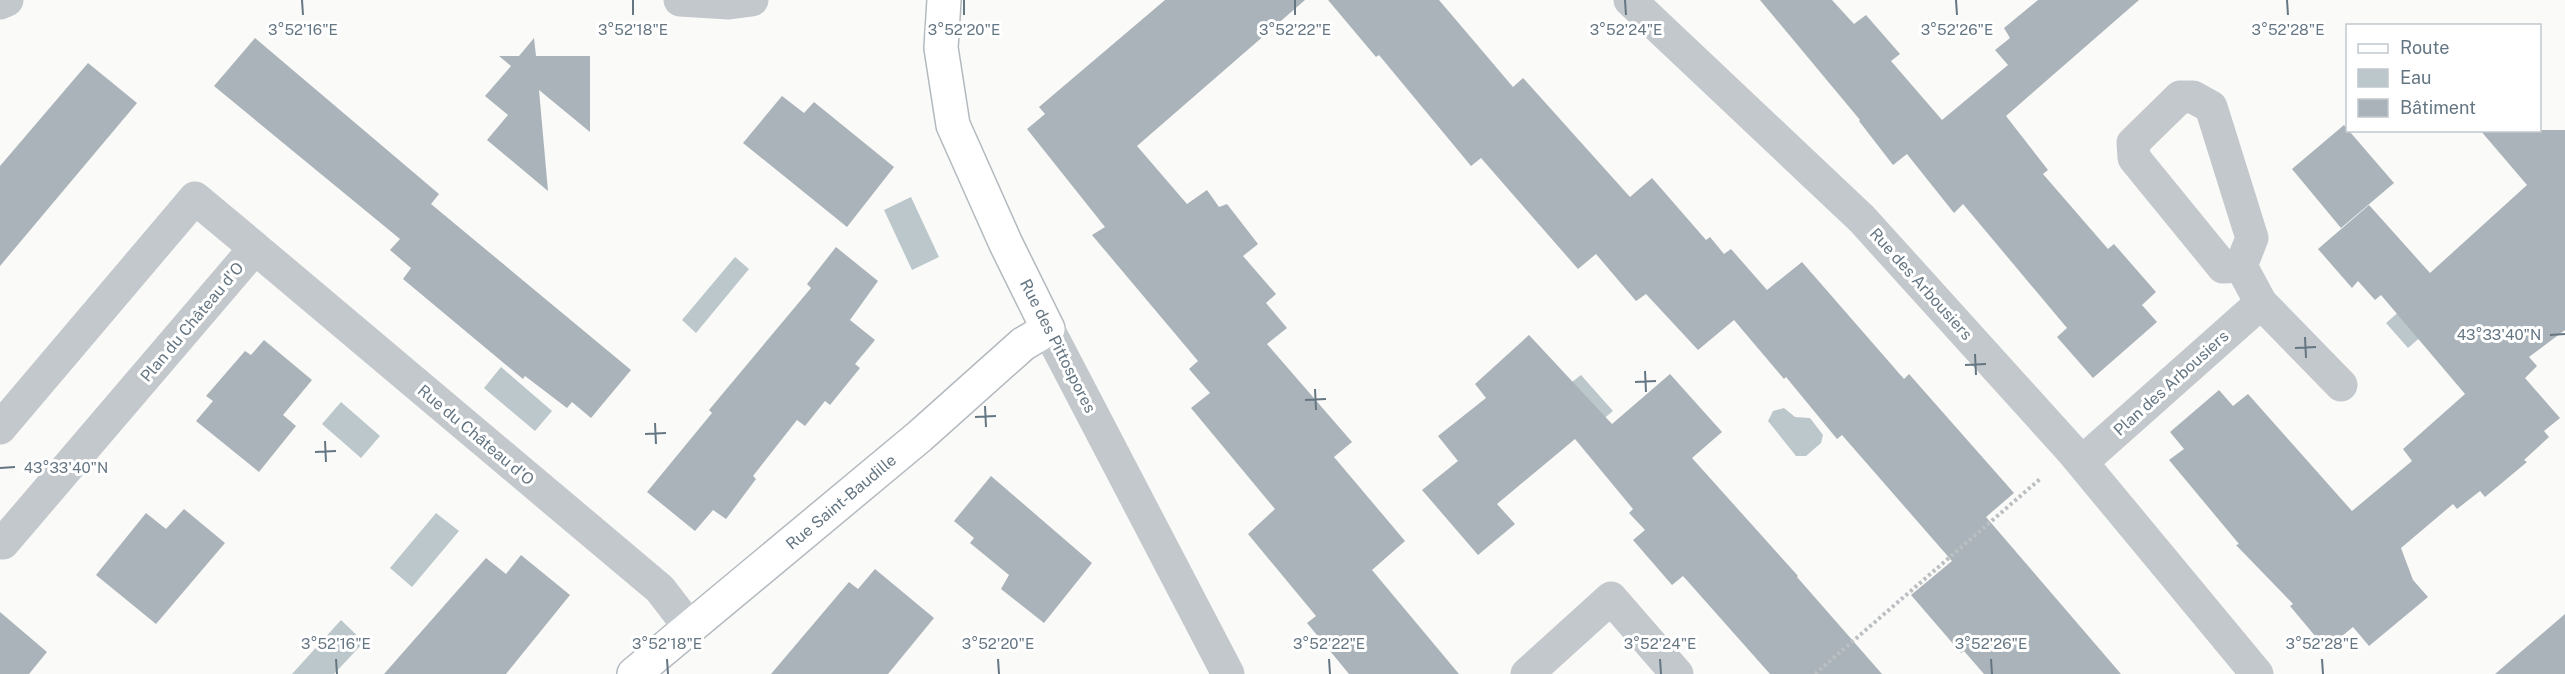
<svg xmlns="http://www.w3.org/2000/svg" width="2565" height="674" font-family="'Public Sans',sans-serif">
<rect width="100%" height="100%" fill="#fafaf8"/>
<path fill="#bbc7cb" d="M911 197 939 257 912 270 884 210Z
M735 257 749 269 696 333 682 320Z
M2433 282 2455 307 2408 348 2386 323Z
M501 367 552 411 535 431 484 388Z
M1581 375 1613 411 1591 429 1558 393Z
M341 402 380 436 361 458 322 424Z
M1784 408 1795 417 1810 418 1823 435 1821 443 1806 456H1796L1768 421 1773 411Z
M436 513 459 531 412 587 390 568Z
M341 620 364 642 334 674H292Z"/>
<path fill="#aab3b9" d="M1165 0H1305L1137 146 1187 204 1207 190 1219 207 1227 204 1258 244 1243 256 1276 294 1266 303 1287 328 1267 344 1352 442 1334 457 1405 541 1372 570 1459 674H1349L1307 623 1316 616 1248 534 1275 509 1191 408 1210 393 1189 369 1198 361 1092 235 1105 227 1027 129 1045 114 1039 107Z
M1328 0H1439L1513 87 1523 78 1630 197 1652 178 1706 240 1710 237 1724 254 1731 249 1767 290 1802 262 1904 379 1909 374 2014 493 1986 517 2121 674H1984L1964 651 1961 653 1911 595 1952 561 1842 435 1837 439 1786 377 1784 379 1734 320 1698 350 1646 294 1636 301 1596 254 1578 269 1481 158 1471 166 1379 55 1376 57Z
M1760 0H1832L1854 24 1866 15 1900 54 1891 61 1942 120 2008 65 1995 50 2010 38 2004 28 2038 0H2139L2006 116 2048 170 2043 174 2108 249 2114 244 2156 292 2142 305 2157 322 2093 378 2057 337 2067 328 1963 204 1954 213 1907 154 1893 165 1859 121 1860 120Z
M255 38 439 194 431 204 631 370 591 418 572 402 567 408 525 376 523 379 403 279 411 268 390 250 400 239 214 86Z
M534 38 536 56H590V132L539 90 548 191 487 140 508 115 485 96 511 66 499 56H519Z
M88 63 137 103 0 266V166Z
M782 96 804 113 814 102 894 167 847 227 743 143Z
M2344 125 2394 183 2341 228 2292 169Z
M2480 130H2565V330L2529 357 2537 366 2525 378 2560 418 2544 431 2549 437 2524 460 2527 462 2485 497 2480 491 2457 509 2453 504 2401 548 2413 580 2428 597 2369 646 2353 627 2326 649 2290 606 2293 604 2236 545 2239 544 2169 460 2184 449 2170 432 2219 390 2233 406 2248 394 2352 511 2412 461 2403 449 2465 394 2381 295 2375 300 2358 281 2352 288 2318 249 2369 205 2430 273 2527 185Z
M836 247 878 281 850 320 875 340 855 364 860 368 830 405 825 401 805 426 797 420 753 476 756 479 726 519 713 510 695 531 647 492 712 413 709 410 811 288 807 284Z
M1529 335 1612 424 1670 374 1722 432 1692 458 1798 576 1797 577 1882 674H1770L1683 576 1672 585 1633 540 1645 530 1629 513 1633 509 1575 439 1497 504 1515 524 1478 555 1422 490 1458 461 1438 436 1486 398 1475 384Z
M264 340 312 380 283 415 296 426 259 472 196 421 213 401 206 396 245 351 251 355Z
M991 476 1092 563 1044 623 1001 589 1009 575 970 543 974 538 954 521Z
M184 509 225 543 156 624 96 575 146 513 166 529Z
M521 555 570 595 506 674H384L486 558 506 574Z
M875 569 934 618 888 674H771L849 582 858 589Z
M0 612 47 652 29 674H0Z
M2565 614V674H2495Z"/>
<g fill="none" stroke-linecap="round" stroke-linejoin="round">
<defs>
<path id="secondary" d="M634 674 920 436 1023 344 1048 329 1006 244 953 125 941 48 944 0"/>
</defs>
<use href="#secondary" stroke="#b3babf" stroke-width="36"/>
<path stroke="#bbbfc2" stroke-width="4" stroke-dasharray="3 3" stroke-linecap="butt" d="M1815 674 2040 479"/>
<path stroke="#c3c8cc" stroke-width="33" d="M680 0 729 3 752 0
M1630 0 1862 219 2072 451 2257 674
M0 3 7 0
M255 248 660 589 690 628
M2241 266 2223 267 2134 158 2133 143 2180 97H2193L2211 107 2252 238 2241 266 2261 303 2341 385
M1048 329 1228 674
M0 428 195 198 255 248 3 543 0 541
M2082 462 2261 303
M1527 674 1611 598 1677 674"/>
<use href="#secondary" stroke="#fff" stroke-width="33"/>
</g>
<path fill="none" stroke="#657683" stroke-width="2" d="M302 0 303 15M633 0V15M964 0V15M1295 0V15M1625 0 1626 15M1956 0 1957 15M2287 0 2288 15M2550 335 2565 334M2305 337 2306 358M2295 348 2316 347M1975 354 1976 375M1965 365 1986 364M1645 371 1646 392M1635 382 1656 381M1315 389 1316 410M1305 400 1326 399M985 406 986 427M975 417 996 416M655 423 656 444M645 434 666 433M325 441 326 462M315 452 336 451M0 468 15 467M336 659 337 674M667 659 668 674M998 659 999 674M1329 659 1330 674M1660 659 1661 674M1991 659 1992 674M2322 659 2323 674"/>
<g text-anchor="middle" dominant-baseline="central" stroke-width="6" stroke-linejoin="round" paint-order="stroke">
<g font-size="16" fill="#657683" stroke="#fff">
<text transform="translate(1921 284) rotate(48)">Rue des Arbousiers</text>
<text transform="translate(192 322) rotate(-50)">Plan du Château d'O</text>
<text transform="translate(1058 346) rotate(63)">Rue des Pittospores</text>
<text transform="translate(2171 383) rotate(-42)">Plan des Arbousiers</text>
<text transform="translate(476 435) rotate(40)">Rue du Château d'O</text>
<text transform="translate(841 502) rotate(-40)">Rue Saint-Baudille</text>
</g>
</g>
<g font-size="15" text-anchor="middle" fill="#657683" stroke="#fff" stroke-width="6" stroke-linejoin="round" paint-order="stroke">
<text x="303" y="35">3°52'16"E</text>
<text x="633" y="35">3°52'18"E</text>
<text x="964" y="35">3°52'20"E</text>
<text x="1295" y="35">3°52'22"E</text>
<text x="1626" y="35">3°52'24"E</text>
<text x="1957" y="35">3°52'26"E</text>
<text x="2288" y="35">3°52'28"E</text>
<text x="2499" y="340">43°33'40"N</text>
<text x="66" y="473">43°33'40"N</text>
<text x="336" y="649">3°52'16"E</text>
<text x="667" y="649">3°52'18"E</text>
<text x="998" y="649">3°52'20"E</text>
<text x="1329" y="649">3°52'22"E</text>
<text x="1660" y="649">3°52'24"E</text>
<text x="1991" y="649">3°52'26"E</text>
<text x="2322" y="649">3°52'28"E</text>
</g>
<rect x="2346" y="24" width="195" height="108" fill="#ffffff" stroke="#c1c8cd" stroke-width="1.5"/>
<rect x="2358" y="44" width="30" height="9" fill="#ffffff" stroke="#c1c8cd" stroke-width="1.5"/>
<text x="2400" y="54" font-size="18" fill="#657683">Route</text>
<rect x="2358" y="69" width="30" height="18" fill="#bbc7cb" stroke="#c1c8cd" stroke-width="1.5"/>
<text x="2400" y="84" font-size="18" fill="#657683">Eau</text>
<rect x="2358" y="99" width="30" height="18" fill="#aab3b9" stroke="#c1c8cd" stroke-width="1.5"/>
<text x="2400" y="114" font-size="18" fill="#657683">Bâtiment</text>
</svg>
